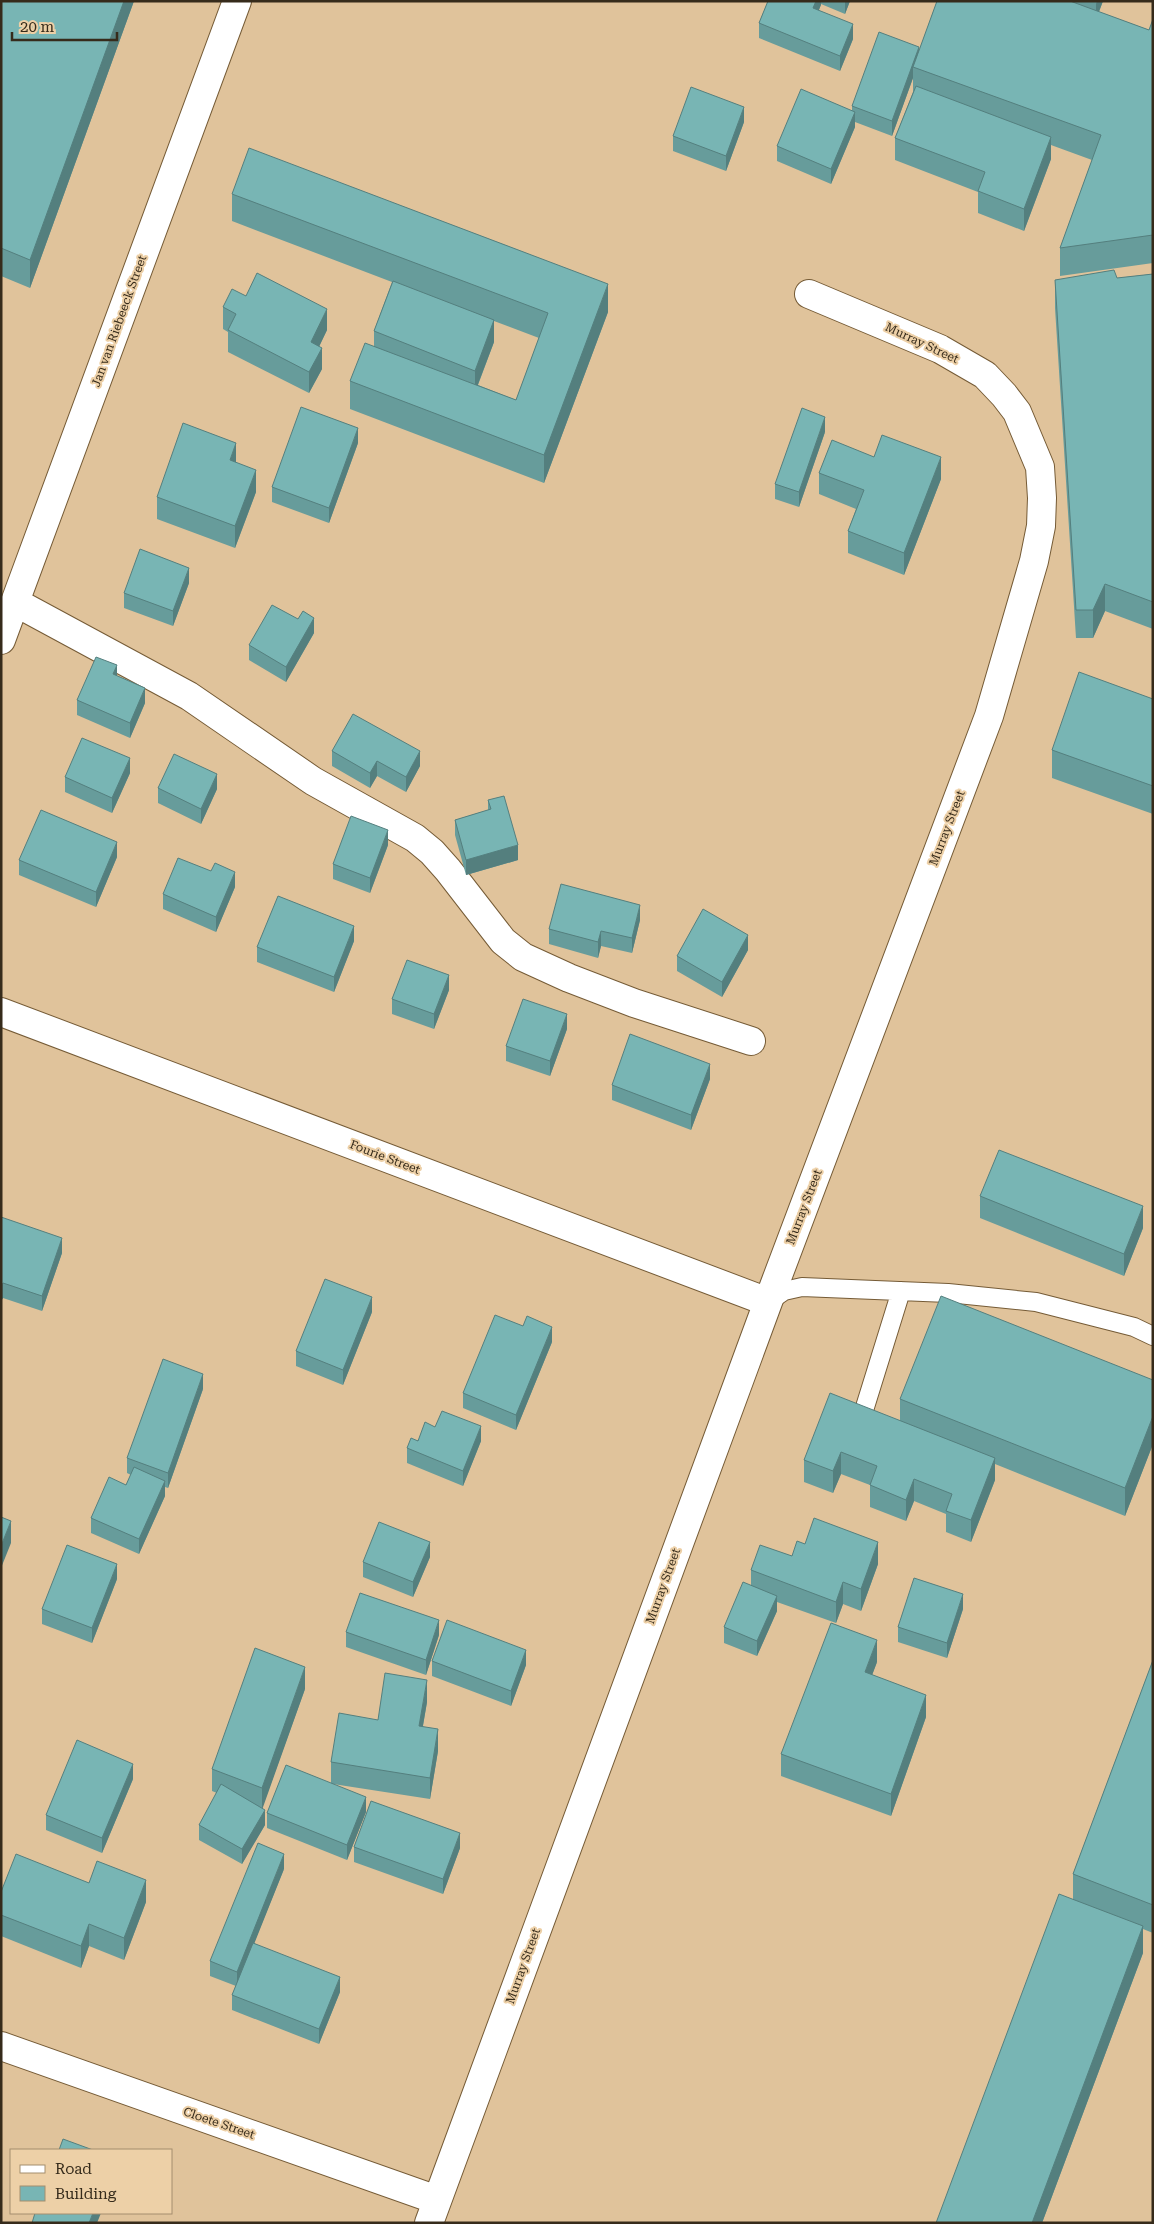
<svg xmlns="http://www.w3.org/2000/svg" width="1154" height="2224" font-family="'Roboto Serif',serif">
<rect width="100%" height="100%" fill="#e0c39b"/>
<g fill="none" stroke-linecap="round" stroke-linejoin="round">
<defs>
<path id="lane" d="M768 1302 784 1291 802 1287 948 1293 1036 1302 1134 1327 1153 1336
M865 1407 901 1291"/>
<path id="street" d="M15 602 189 696 313 781 415 838 432 852 448 870 503 941 523 957 569 978 634 1003 751 1041
M1 640 237 1
M1 1012 768 1302
M1 2046 437 2200
M429 2223 768 1302 989 716 1034 561 1041 526 1042 498 1040 467 1017 412 1004 395 985 375 940 349 809 294"/>
</defs>
<use href="#lane" stroke="#755b36" stroke-width="20"/>
<use href="#street" stroke="#755b36" stroke-width="30"/>
<use href="#lane" stroke="#fff" stroke-width="18"/>
<use href="#street" stroke="#fff" stroke-width="28"/>
</g>
<path fill="#679c9b" fill-rule="evenodd" d="M1 1H134L30 288 1 276Z
M768 1H850L845 14 821 4 819 10 853 39 840 71 759 38V23Z
M937 1H1103L1099 12 1149 30 1153 19V263L1060 276V248L1092 160 1051 145V159L1024 231 978 213V192L895 160V138L913 92V78L892 136 855 122V127L831 184 777 161V146L852 111V106L919 51Z
M744 122 726 171 673 151V136Z
M232 194 608 312 544 483 350 409V381L374 346V331L392 282 232 221ZM494 321 539 338 516 400 478 385 494 342Z
M1153 274V629L1105 611 1093 638H1076L1055 308V280L1117 278Z
M246 296 327 330 319 346 322 369 309 393 228 352V332L223 329V307Z
M825 432 799 507 775 499V484Z
M358 443 329 523 272 502V487Z
M874 457 941 479 904 575 848 553V531L856 509 819 494V473Z
M236 462 256 492 235 548 157 519V497Z
M189 583 173 626 124 608V593Z
M298 619 314 633 286 682 249 660V645Z
M117 676 145 703 130 738 77 715V700Z
M1153 699V814L1052 778V750Z
M332 751 420 766 406 792 377 776 370 788 332 766Z
M130 773 112 813 65 792V777Z
M158 788 217 789 201 824 158 803Z
M488 800 518 860 466 875 455 835V820L488 810Z
M388 845 370 893 333 879V864Z
M117 857 96 907 19 875V860Z
M235 887 216 932 163 909V894Z
M640 920 632 953 601 946 598 958 549 944V929Z
M354 941 334 992 257 962V947Z
M748 950 722 997 677 971V956Z
M449 990 434 1029 392 1014V999Z
M567 1029 550 1076 506 1061V1046Z
M710 1079 691 1130 612 1100V1085Z
M980 1196 1143 1228 1124 1276 980 1218Z
M1 1217 62 1253 42 1311 3 1298 1 1301Z
M372 1312 343 1385 296 1366V1351Z
M552 1342 516 1430 463 1408V1393Z
M1153 1380V1444L1125 1516 995 1464V1480L971 1542 946 1532V1514L914 1501 906 1521 870 1507V1485L841 1474 833 1493 804 1482V1460L900 1421V1399Z
M203 1389 168 1488 165 1487V1496L139 1554 91 1533V1518L126 1485 131 1475 127 1473V1458Z
M435 1427 481 1441 463 1486 407 1463V1448Z
M805 1544 878 1564 861 1611 843 1604 836 1623 777 1602V1611L757 1656 724 1643V1627L751 1585V1570L792 1556Z
M430 1557 413 1597 363 1577V1562Z
M117 1579 92 1643 42 1624V1609Z
M963 1609 947 1658 898 1642V1627Z
M346 1632 439 1635 426 1675 346 1647Z
M1153 1660V1933L1143 1929V1953L1042 2223H936L1073 1899V1874Z
M432 1661 526 1665 511 1706 432 1676Z
M877 1662 872 1675 926 1717 891 1816 781 1776V1754Z
M305 1689 262 1808 265 1825 242 1864 199 1840V1825L217 1793 212 1791V1769Z
M427 1702 423 1726 438 1751 430 1799 333 1784 366 1812 347 1860 267 1828V1813L331 1783V1762L378 1720Z
M133 1779 102 1853 46 1830V1815Z
M354 1847 460 1848 443 1894 354 1862Z
M284 1869 254 1943 340 1992 319 2044 232 2010V1995L236 1986 210 1976V1961Z
M89 1883 146 1902 124 1960 89 1946 81 1968 1 1936V1892Z"/>
<path fill="#547f7e" d="M124 1H134L30 288V260Z
M816 1H821V5L813 23V8Z
M845 1H850L845 14Z
M1097 1H1103L1096 19V4Z
M853 24V39L840 71V56Z
M919 47V62L913 67V78L892 136V121Z
M744 107V122L726 171V156Z
M855 112V127L831 184V169Z
M1051 137V159L1024 231V209Z
M608 284V312L544 483V455Z
M327 309V330L311 364V342Z
M494 320V342L475 392V371Z
M322 348V369L309 393V372Z
M825 417V432L799 507V492Z
M358 428V443L329 523V508Z
M236 443V465L230 460Z
M941 457V479L904 575V553Z
M256 470V492L235 548V526Z
M189 568V583L173 626V611Z
M1105 584V611L1093 638V610Z
M314 618V633L286 682V667Z
M117 665V680L113 674Z
M145 688V703L130 738V723Z
M420 751V766L406 792V777Z
M130 758V773L112 813V798Z
M377 761V776L370 788V773Z
M217 774V789L201 824V809Z
M388 830V845L370 893V878Z
M117 842V857L96 907V892Z
M518 845V860L466 875V860Z
M235 872V887L216 932V917Z
M640 905V920L632 953V938Z
M354 926V941L334 992V977Z
M601 931V946L598 958V942Z
M748 935V950L722 997V982Z
M449 975V990L434 1029V1014Z
M567 1014V1029L550 1076V1061Z
M710 1064V1079L691 1130V1115Z
M1143 1206V1228L1124 1276V1254Z
M62 1238V1253L42 1311V1296Z
M3 1283V1298L1 1301V1286Z
M372 1297V1312L343 1385V1370Z
M552 1327V1342L516 1430V1415Z
M203 1374V1389L168 1488V1473Z
M1153 1416V1444L1125 1516V1488Z
M481 1426V1441L463 1486V1471Z
M841 1452V1474L833 1493V1471Z
M995 1458V1480L971 1542V1520Z
M914 1479V1501L906 1521V1500Z
M165 1481V1496L139 1554V1539Z
M11 1521V1543L1 1568V1546Z
M430 1542V1557L413 1597V1582Z
M878 1542V1564L861 1611V1589Z
M117 1564V1579L92 1643V1628Z
M843 1582V1604L836 1623V1602Z
M963 1594V1609L947 1658V1643Z
M777 1596V1611L757 1656V1641Z
M439 1620V1635L426 1675V1660Z
M877 1640V1662L865 1694V1672Z
M526 1650V1665L511 1706V1691Z
M305 1667V1689L262 1810V1788Z
M427 1680V1702L419 1748V1726Z
M926 1695V1717L891 1816V1794Z
M438 1729V1751L430 1799V1778Z
M133 1764V1779L102 1853V1838Z
M366 1797V1812L347 1860V1845Z
M265 1810V1825L242 1864V1849Z
M460 1833V1848L443 1894V1879Z
M284 1854V1869L237 1987V1972Z
M146 1880V1902L124 1960V1938Z
M89 1924V1946L81 1968V1946Z
M1143 1926V1953L1042 2223H1032Z
M340 1977V1992L319 2044V2029Z
M93 2213H101L97 2223H89Z"/>
<path fill="#78b5b4" stroke="#547f7e" d="M1 1H124L30 260 1 248Z
M768 1H816L813 8 853 24 840 56 759 23Z
M937 1H1070L1149 30 1153 19V235L1060 248 1101 135 913 67Z
M879 32 919 47 892 121 852 106Z
M916 86 1051 137 1024 209 978 191 985 172 895 138Z
M691 87 744 107 726 156 673 136Z
M801 89 855 112 831 169 777 146Z
M249 148 608 284 544 455 350 381 365 343 516 400 548 313 232 194Z
M1114 270 1117 278 1153 274V602L1105 584 1093 610H1076L1055 280Z
M257 273 327 309 311 342 322 348 309 372 228 330 236 314 223 307 232 289 246 296Z
M393 281 494 320 475 371 374 331Z
M301 407 358 428 329 508 272 487Z
M802 408 825 417 799 492 775 484Z
M183 423 236 443 230 460 256 470 235 526 157 497Z
M882 435 941 457 904 553 848 531 864 490 819 473 832 440 874 457Z
M140 549 189 568 173 611 124 593Z
M272 605 298 619 303 611 314 618 286 667 249 645Z
M96 657 117 665 113 674 145 688 130 723 77 700Z
M1079 672 1153 699V786L1052 750Z
M353 714 420 751 406 777 377 761 370 773 332 751Z
M82 738 130 758 112 798 65 777Z
M174 754 217 774 201 809 158 788Z
M504 796 518 845 466 860 455 820 491 809 488 800Z
M41 810 117 842 96 892 19 860Z
M351 816 388 830 370 878 333 864Z
M178 858 211 871 215 863 235 872 216 917 163 894Z
M561 884 640 905 632 938 601 931 598 942 549 929Z
M278 896 354 926 334 977 257 947Z
M703 909 748 935 722 982 677 956Z
M407 960 449 975 434 1014 392 999Z
M523 999 567 1014 550 1061 506 1046Z
M630 1034 710 1064 691 1115 612 1085Z
M999 1150 1143 1206 1124 1254 980 1196Z
M1 1217 62 1238 42 1296 3 1283 1 1286Z
M325 1279 372 1297 343 1370 296 1351Z
M941 1296 1153 1380V1416L1125 1488 900 1399Z
M495 1315 523 1326 527 1316 552 1327 516 1415 463 1393Z
M163 1359 203 1374 168 1473 127 1458Z
M830 1393 995 1458 971 1520 946 1511 952 1494 914 1479 906 1500 870 1485 877 1466 841 1452 833 1471 804 1460Z
M442 1411 481 1426 463 1471 407 1448 411 1438 418 1441 425 1422 435 1427Z
M134 1467 165 1481 139 1539 91 1518 109 1477 126 1485Z
M1 1517 11 1521 1 1546Z
M814 1518 878 1542 861 1589 843 1582 836 1602 751 1570 760 1545 792 1556 797 1541 805 1544Z
M379 1522 430 1542 413 1582 363 1562Z
M67 1545 117 1564 92 1628 42 1609Z
M914 1578 963 1594 947 1643 898 1627Z
M743 1582 777 1596 757 1641 724 1627Z
M360 1593 439 1620 426 1660 346 1632Z
M447 1620 526 1650 511 1691 432 1661Z
M831 1623 877 1640 865 1672 926 1695 891 1794 781 1754Z
M255 1648 305 1667 262 1788 212 1769Z
M1153 1660V1905L1073 1874Z
M385 1673 427 1680 419 1726 438 1729 430 1778 331 1762 339 1713 378 1720Z
M77 1740 133 1764 102 1838 46 1815Z
M286 1765 366 1797 347 1845 267 1813Z
M221 1784 265 1810 242 1849 199 1825Z
M371 1801 460 1833 443 1879 354 1847Z
M258 1843 284 1854 237 1972 210 1961Z
M16 1854 89 1883 97 1861 146 1880 124 1938 89 1924 81 1946 1 1915V1892Z
M1059 1894 1143 1926 1032 2223H936Z
M253 1943 340 1977 319 2029 232 1995Z
M63 2139 93 2150H59Z
M35 2213H93L89 2223H32Z"/>
<g text-anchor="middle" dominant-baseline="central" stroke-width="4" stroke-linejoin="round" paint-order="stroke">
<g font-size="12" fill="#362b1b" stroke="#edd0a7">
<text transform="translate(119 321) rotate(-70)">Jan van Riebeeck Street</text>
<text transform="translate(922 343) rotate(25)">Murray Street</text>
<text transform="translate(947 828) rotate(-69)">Murray Street</text>
<text transform="translate(385 1157) rotate(21)">Fourie Street</text>
<text transform="translate(804 1207) rotate(-69)">Murray Street</text>
<text transform="translate(663 1586) rotate(-70)">Murray Street</text>
<text transform="translate(523 1966) rotate(-70)">Murray Street</text>
<text transform="translate(219 2123) rotate(19)">Cloete Street</text>
</g>
</g>
<rect width="1154" height="2224" fill="none" stroke="#362b1b" stroke-width="5"/>
<rect x="10" y="2149" width="162" height="65" fill="#edd0a7" stroke="#a48e6f"/>
<rect x="20" y="2165" width="25" height="8" fill="#ffffff" stroke="#a48e6f"/>
<text x="55" y="2174" font-size="15" fill="#362b1b">Road</text>
<rect x="20" y="2186" width="25" height="15" fill="#78b5b4" stroke="#a48e6f"/>
<text x="55" y="2199" font-size="15" fill="#362b1b">Building</text>
<path d="M12 32v8h105v-8" fill="none" stroke="#362b1b" stroke-width="2.5"/>
<text x="20" y="32" font-size="15" fill="#362b1b" stroke="#edd0a7" stroke-width="4" paint-order="stroke">20 m</text>
</svg>
